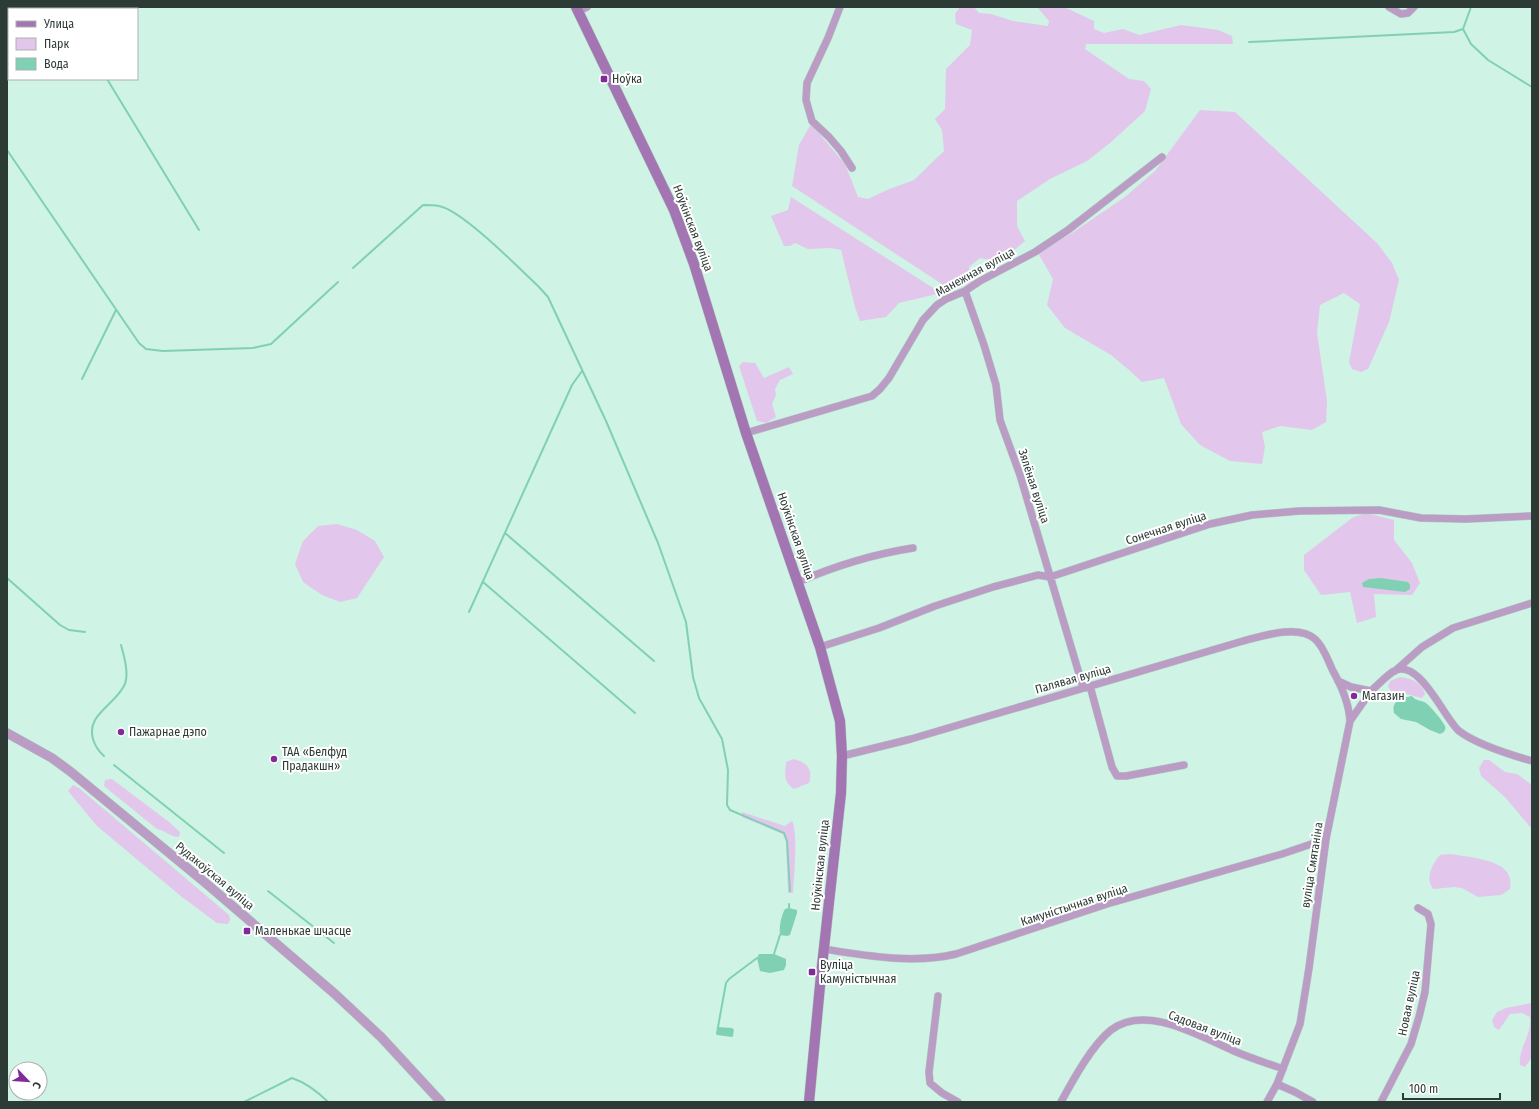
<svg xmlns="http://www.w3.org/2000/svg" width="1539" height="1109" font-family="'Fira Sans Condensed',sans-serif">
<rect width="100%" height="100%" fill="#cff3e4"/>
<path fill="#e3c6ec" d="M960 7H974L979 13 991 14 1013 21 1048 26 1049 21 1037 7H1064L1094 21V29L1104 33 1123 29 1139 35 1181 25 1218 30 1232 36 1233 44H1086L1085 49 1129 79 1144 81 1151 89 1145 111 1110 143 1087 161 1050 179 1017 201V226L1025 241 1000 262 980 258 969 267 972 282 951 290 792 186 799 145 811 124 845 164 858 197 868 199 887 190 914 180 944 151 942 130 935 119 945 109 946 69 970 45 972 30 956 24 955 14Z
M1200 110 1235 112 1377 243 1392 263 1399 280 1389 322 1368 369 1361 372 1352 369 1349 362 1360 304 1344 293 1320 305 1317 333 1327 401 1326 422 1312 430 1280 426 1262 432 1265 447 1262 464 1230 461 1200 445 1181 424 1164 378 1142 382 1129 370 1111 355 1065 328 1047 305 1053 279 1038 253 1072 233 1125 197 1155 171Z
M791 197 941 293 899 303 886 317 860 321 855 307 841 250 831 248 808 249 795 243 790 246H784L771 216 788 210Z
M743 362 755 363 764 378 789 367 793 374 780 380 775 389 776 395 772 404 776 417 766 423 757 421 739 366Z
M1365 513 1394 520V540L1412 563 1420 583 1412 595 1374 594 1376 617 1357 623 1350 592 1321 595 1304 570V555L1352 518Z
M337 524 357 530 375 541 384 557 357 598 340 602 322 595 303 582 295 564 303 541 318 526Z
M1400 677C1412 679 1421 681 1425 694L1422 698 1406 694 1395 698 1388 686 1390 681Z
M793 759C807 762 813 769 809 783L794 789C783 781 785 775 786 762Z
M1484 760H1489L1505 772 1517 774 1532 785V829L1505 797 1481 776 1479 768Z
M112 779 169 822 180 832 179 837C171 837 166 831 157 829L104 786 105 780Z
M73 785 79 788 229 915 230 920 228 924 217 923 182 897 97 826 68 791Z
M742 812 785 826 792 821C798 829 794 880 793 893H788L786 842 783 834 742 817Z
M1450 854C1466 857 1507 859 1510 879 1511 882 1510 886 1510 889L1501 895 1478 897 1462 888 1454 887 1433 889C1425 878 1432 864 1440 855Z
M1532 1003V1057L1525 1067 1520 1065C1518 1048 1532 1036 1530 1017L1522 1013 1510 1014 1499 1030 1494 1027 1492 1020 1497 1012 1506 1008Z"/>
<path fill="#80d1b4" d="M1381 578 1408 582 1410 585V589L1405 592 1363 587 1362 583 1369 579Z
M1412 696C1415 701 1421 700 1426 703 1430 706 1443 721 1445 726 1446 729 1445 729 1444 732L1440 734 1430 730 1416 722 1401 719 1394 713C1391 700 1402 698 1412 696Z
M789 908 797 910V913L790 935 787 936 780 935C779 927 781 916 785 909Z
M759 954H774L786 959V965L784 970 770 973 760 971 757 958Z
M717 1027 732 1028 734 1030 733 1036 732 1037 717 1035 716 1034Z"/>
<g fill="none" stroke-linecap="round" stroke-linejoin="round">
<path stroke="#80d1b4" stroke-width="2" d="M62 7 64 9
M1471 7 1463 29 1471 44 1488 60 1532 87
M1249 42 1454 32 1463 29
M107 79 199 230
M7 150 139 343 146 349 163 351 253 348 271 344 338 282
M353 268 423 205C428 205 434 205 439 206 462 210 520 269 539 287L548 297 606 421 658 543 686 622 693 677 699 698 722 739 728 770 727 805 730 810 784 833 787 841 790 891
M82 379 116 310
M505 533 654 661
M7 578 60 625 69 630 85 632
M483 582 635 713
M469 612 572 385 582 371
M104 756C94 747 88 733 95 720 103 707 118 699 125 684 129 673 124 656 121 645
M114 765 224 853
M268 891 334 943
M789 904V908
M774 954 780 935
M718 1027 726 983 729 979 757 958
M244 1102 292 1078C307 1083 317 1091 328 1102"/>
<defs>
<path id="minor" d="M840 7 828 38 807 83 806 100 812 121 829 137 841 151 852 168
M1389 7 1401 14 1408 13 1414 7
M579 11 587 7
M965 291 984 345 996 385 1000 420 1020 475 1083 687
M746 433 872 396 880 389 889 378 923 320 937 305 946 299 965 291 980 281 1035 252 1068 230 1162 157
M798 582C835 566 874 554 913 548
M820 647 879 628 935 606 993 587 1038 575 1050 577 1210 524 1252 515 1299 511 1379 510 1421 518 1466 519 1532 516
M1395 671 1422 647 1453 628 1532 603
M1338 681 1351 687 1371 691C1378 685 1386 676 1394 671 1419 657 1444 718 1459 731 1476 744 1511 755 1532 761
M1090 686 1112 767 1117 776H1126L1184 765
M1350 721 1371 691
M842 756 911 739 1243 641C1263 636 1298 624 1315 639 1324 647 1328 661 1333 671 1342 687 1349 703 1350 721L1326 839 1309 968 1300 1024 1277 1084 1267 1102
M824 949C867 956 914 964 956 954L1107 904 1282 854 1326 839
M938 996 929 1072 930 1083 942 1093 958 1102
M1277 1084 1295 1092 1313 1102
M1061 1102C1073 1080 1092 1045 1111 1030 1146 1003 1201 1037 1234 1051 1250 1058 1267 1063 1283 1069
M1381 1102 1411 1044 1419 1017 1425 992 1431 924 1428 914 1418 908"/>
<path id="tertiary" d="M7 733 52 758 71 772 208 885 335 994 381 1037 441 1102"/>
<path id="secondary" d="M576 7 674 210 694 264 746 433 820 647 840 721 842 756 841 793 821 975 809 1102"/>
</defs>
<use href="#minor" stroke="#afcec1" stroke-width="8"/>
<use href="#tertiary" stroke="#afcec1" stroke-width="10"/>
<use href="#secondary" stroke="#afcec1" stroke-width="11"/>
<use href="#minor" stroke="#bb9cc5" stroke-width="7"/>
<use href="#tertiary" stroke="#bb9cc5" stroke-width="9"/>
<use href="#secondary" stroke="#a375b2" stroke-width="10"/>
</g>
<g fill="#812b9a" stroke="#fff" stroke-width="1.5">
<rect x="600" y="75" width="8" height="8" rx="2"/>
<circle cx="1354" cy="696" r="4"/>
<circle cx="121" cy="732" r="4"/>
<circle cx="274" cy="759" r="4"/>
<rect x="243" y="927" width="8" height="8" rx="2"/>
<rect x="808" y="968" width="8" height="8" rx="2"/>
</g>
<g text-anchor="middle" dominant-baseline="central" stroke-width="4" stroke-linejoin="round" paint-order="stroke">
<g font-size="12" fill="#2d3b36" stroke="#fff" text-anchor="start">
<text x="612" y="79">Ноўка</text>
<text x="1362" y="696">Магазин</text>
<text x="129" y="732">Пажарнае дэпо</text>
<text x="282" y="752">ТАА «Белфуд<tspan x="282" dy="14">Прадакшн»</tspan></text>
<text x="255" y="931">Маленькае шчасце</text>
<text x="820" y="965">Вуліца<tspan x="820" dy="14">Камуністычная</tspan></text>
</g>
<g font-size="12" fill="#2d3b36" stroke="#fff">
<text transform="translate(693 228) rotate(69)">Ноўкінская вуліца</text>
<text transform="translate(975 272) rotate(-29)">Манежная вуліца</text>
<text transform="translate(1034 486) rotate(72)">Зялёная вуліца</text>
<text transform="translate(1166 528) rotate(-18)">Сонечная вуліца</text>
<text transform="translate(796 536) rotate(71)">Ноўкінская вуліца</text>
<text transform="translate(1073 679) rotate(-16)">Палявая вуліца</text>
<text transform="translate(820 865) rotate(-84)">Ноўкінская вуліца</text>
<text transform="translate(1312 865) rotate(-81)">вуліца Смятаніна</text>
<text transform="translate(215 876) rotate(40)">Рудакоўская вуліца</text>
<text transform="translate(1074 905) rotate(-18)">Камуністычная вуліца</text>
<text transform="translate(1409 1003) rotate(-78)">Новая вуліца</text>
<text transform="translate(1205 1028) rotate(21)">Садовая вуліца</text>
</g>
</g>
<rect width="1539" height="1109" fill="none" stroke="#2d3b36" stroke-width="16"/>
<rect x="8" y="8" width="130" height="72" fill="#ffffff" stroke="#abb1af"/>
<rect x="16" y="21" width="20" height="6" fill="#a375b2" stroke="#abb1af"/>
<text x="44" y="28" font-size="12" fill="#2d3b36">Улица</text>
<rect x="16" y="38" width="20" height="12" fill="#e3c6ec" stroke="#abb1af"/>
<text x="44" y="48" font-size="12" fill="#2d3b36">Парк</text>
<rect x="16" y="58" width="20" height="12" fill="#80d1b4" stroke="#abb1af"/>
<text x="44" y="68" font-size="12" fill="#2d3b36">Вода</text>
<g transform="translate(28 1081) rotate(115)"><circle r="19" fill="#ffffff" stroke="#abb1af"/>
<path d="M0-3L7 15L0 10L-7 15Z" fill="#812b9a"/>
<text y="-6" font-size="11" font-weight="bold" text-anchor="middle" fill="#2d3b36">С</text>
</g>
<path d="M1403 1093v6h97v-6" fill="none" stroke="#2d3b36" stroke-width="2"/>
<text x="1409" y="1093" font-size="12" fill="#2d3b36" stroke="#ffffff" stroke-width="3" paint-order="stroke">100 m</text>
</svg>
